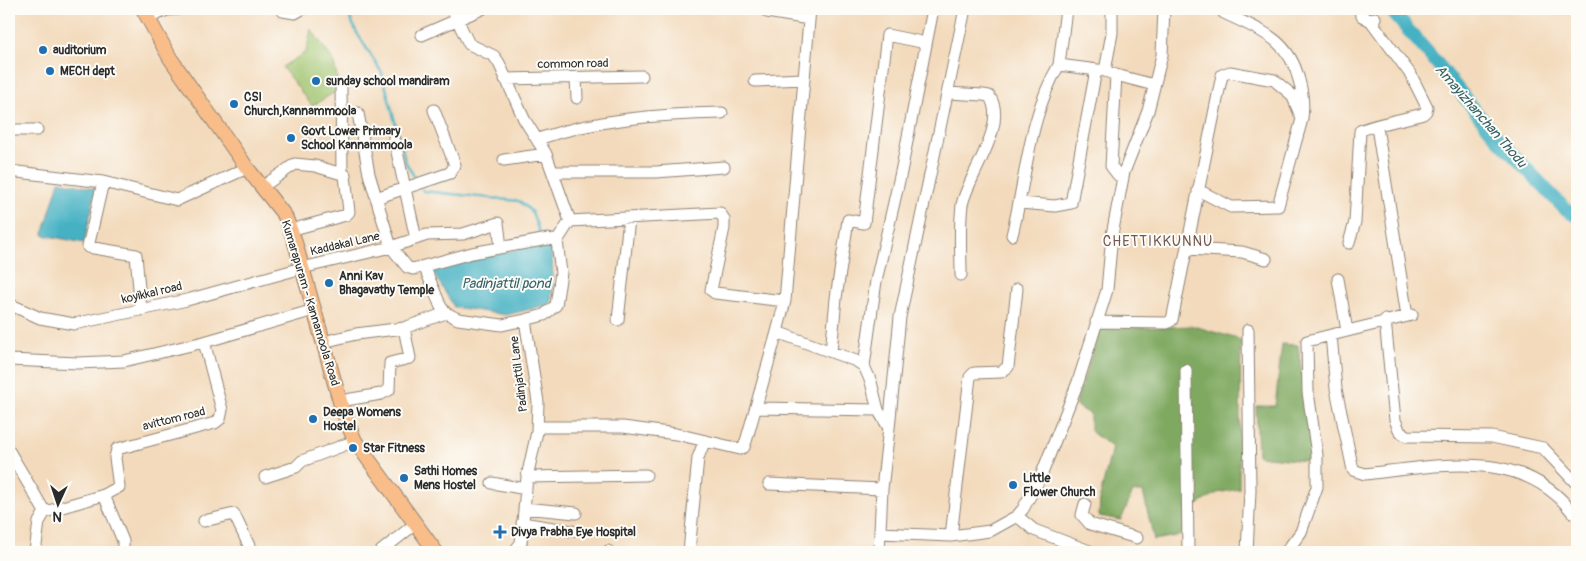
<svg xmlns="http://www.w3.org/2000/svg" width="1586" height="561" font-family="Pangolin,sans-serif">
<rect width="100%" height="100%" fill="#fdfcf7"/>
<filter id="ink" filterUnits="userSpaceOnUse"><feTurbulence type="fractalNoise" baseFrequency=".02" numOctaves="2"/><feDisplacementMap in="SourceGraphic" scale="10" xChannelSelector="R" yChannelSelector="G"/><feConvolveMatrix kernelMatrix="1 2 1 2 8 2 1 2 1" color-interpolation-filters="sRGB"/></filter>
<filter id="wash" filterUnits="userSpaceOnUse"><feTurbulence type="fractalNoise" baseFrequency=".0096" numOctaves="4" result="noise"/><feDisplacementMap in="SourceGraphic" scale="20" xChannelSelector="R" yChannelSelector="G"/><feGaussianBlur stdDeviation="1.12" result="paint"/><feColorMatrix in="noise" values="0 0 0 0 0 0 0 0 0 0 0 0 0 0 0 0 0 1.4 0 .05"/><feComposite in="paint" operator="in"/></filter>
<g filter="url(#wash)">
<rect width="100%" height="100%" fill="#f3dabc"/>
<path fill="#9fc36d" stroke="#65774c" d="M311 29 333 60 340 89 312 106 282 67 306 52Z"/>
<path fill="#7fa960" stroke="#556a46" d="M1194 326 1241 340 1239 489 1217 493 1193 508 1182 535 1154 540 1143 492H1133L1121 520 1099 516 1100 497 1112 447 1090 431V414L1075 405 1100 329Z
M1282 344 1298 345 1314 462 1258 456 1256 406H1275Z"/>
<path fill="#45b1c3" stroke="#386e77" d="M59 181 96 189 84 243 43 235Z
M551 243 553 275 551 304 506 315 454 307 433 272 435 269 447 263Z"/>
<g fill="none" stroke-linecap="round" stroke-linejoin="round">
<path stroke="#45b1c3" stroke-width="2.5" d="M346 9 357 33 382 73 399 137
M402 147 405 161 415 178
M422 189 423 191 519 201 532 212 539 232"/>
<path stroke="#45b1c3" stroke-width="14" d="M1390 9 1441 68 1497 138 1566 210 1577 216"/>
</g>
</g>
<g filter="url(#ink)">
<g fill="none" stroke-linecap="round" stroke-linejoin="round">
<defs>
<path id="minor" d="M281 9 283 11 295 13 302 9
M452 9 469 44 494 56 499 63 524 119 546 154 570 221 557 241
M810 9 785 301 777 332 856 361 864 366 871 382 878 410 889 428 882 489 879 552
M1066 9 1059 65 1105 71 1116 75 1111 166 1118 175 1124 172
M1221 9 1224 13C1259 30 1289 38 1299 80 1303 94 1304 104 1302 118
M1359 9 1362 16 1371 21 1375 18
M767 12 809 19
M148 18 167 10 179 9
M422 35 482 9
M1105 71 1112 33V9
M1116 75 1154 85
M576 78 577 98
M505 79 642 76
M755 81 804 79
M948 93 983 95 989 96C1010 123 967 177 962 205 959 228 961 252 961 275
M358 113 369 174 391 247 427 235 463 234 498 223 501 247
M1377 127 1407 316 1412 315
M9 130H37
M394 138 416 239
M538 139C597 119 660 114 722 113
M504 160 546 154
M9 171 103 182
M553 172H656L724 167
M262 187 295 164 315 166 342 174 341 86
M376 198 450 173 455 165 434 110
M1020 203 1055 206 1071 203 1096 70
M570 221 720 213 724 219V228L711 290 715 293 785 301
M290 230 346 215 349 212 345 175 342 174
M1012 235C1026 179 1029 115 1059 65
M1349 243 1355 222 1360 131C1364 127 1413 117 1423 114L1426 111 1427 107 1411 75 1371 21
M1187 249 1242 252 1266 259
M424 266 441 307 446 313 458 319 502 325 525 320
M1338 279 1347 331
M9 304 40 318 74 324 187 300 302 268 391 247 407 267 413 269 472 253 548 239 557 241
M141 310 136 255 88 247 103 182 177 200 247 168
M618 320 629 219
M1385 320 1395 420 1400 432 1407 436 1492 437 1543 448 1577 484
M1096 322 1167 323 1172 320 1222 75 1230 72 1274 80 1292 95 1302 119 1278 206 1231 207 1198 190
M404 328 446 313
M1331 335 1336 389 1353 470 1365 474C1437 466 1522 446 1573 513H1577
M323 342 356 334 404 328 410 358 390 363 389 390 381 394 340 401
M831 352 836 298 848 220 864 223 887 35 926 43
M9 360 78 363 124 361 204 342
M864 366 876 281 901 172 933 9
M1186 370 1188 552
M756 408 878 410
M537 427H623L676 434 740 449 744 447 747 438 777 332
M889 428 900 317 965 9
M9 451 45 512
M265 477 296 467 302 461 355 441
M527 477 646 475
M492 483 526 489
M769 484 882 489
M1085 504 1082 515 1090 524 1137 538
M524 508 576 513
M1017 516 1034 530 1092 552
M204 521 234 514 252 552
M522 523 572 531
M880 533 951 536 990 531 1017 516 1023 509 1041 476 1078 382 1107 290 1112 235 1124 172 1148 111 1162 55 1164 9
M951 536 970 377 974 373 1001 372 1008 367 1017 289
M608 551 609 552
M35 552 39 522 45 512 104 495
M123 552V541L104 495 119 487 115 458 117 449 215 423 220 419 222 410 204 342 314 310
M380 552 415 524
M514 552 521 543 527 477 537 432 538 402 525 320 544 315 556 305 561 273 557 241
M689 552 698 458 704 442
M1247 552 1250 491 1248 330
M1286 552 1301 532 1317 487V455L1308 392 1307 341 1412 315"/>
<path id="major" d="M143 9 170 58 247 168 285 216 294 239 343 412 355 441 436 552"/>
</defs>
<use href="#minor" stroke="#8f8274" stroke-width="13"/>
<use href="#major" stroke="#8f8274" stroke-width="16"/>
<use href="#minor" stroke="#fff" stroke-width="11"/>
<use href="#major" stroke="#f8bd89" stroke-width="14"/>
</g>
</g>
<g fill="#1f6fb2" stroke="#fdfcf7" stroke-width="2">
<circle cx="43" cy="50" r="5"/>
<circle cx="50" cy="71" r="5"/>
<circle cx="316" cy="81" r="5"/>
<circle cx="234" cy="104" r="5"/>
<circle cx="291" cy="138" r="5"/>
<circle cx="329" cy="283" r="5"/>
<circle cx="313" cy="419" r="5"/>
<circle cx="353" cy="448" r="5"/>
<circle cx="404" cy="478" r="5"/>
<circle cx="1013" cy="485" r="5"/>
<path d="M497.5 524.5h5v5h5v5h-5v5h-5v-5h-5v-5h5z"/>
</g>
<g text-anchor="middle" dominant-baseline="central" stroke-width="4" stroke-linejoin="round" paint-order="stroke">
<g font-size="12" font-weight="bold" fill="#2b2b2b" stroke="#fdfcf7" text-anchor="start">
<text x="53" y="50">auditorium</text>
<text x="60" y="71">MECH dept</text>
<text x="326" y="81">sunday school mandiram</text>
<text x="244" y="97">CSI<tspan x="244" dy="14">Church,Kannammoola</tspan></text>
<text x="301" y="131">Govt Lower Primary<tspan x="301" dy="14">School Kannammoola</tspan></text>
<text x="339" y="276">Anni Kav<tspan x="339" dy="14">Bhagavathy Temple</tspan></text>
<text x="323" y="412">Deepa Womens<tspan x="323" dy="14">Hostel</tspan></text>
<text x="363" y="448">Star Fitness</text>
<text x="414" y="471">Sathi Homes<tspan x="414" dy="14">Mens Hostel</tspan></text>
<text x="1023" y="478">Little<tspan x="1023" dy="14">Flower Church</tspan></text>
<text x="511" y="532">Divya Prabha Eye Hospital</text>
</g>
<g font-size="12" fill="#2b2b2b" stroke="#fdfcf7">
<text transform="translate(573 64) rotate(-1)">common road</text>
<text transform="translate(345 244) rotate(-13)">Kaddakal Lane</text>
<text transform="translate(152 293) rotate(-13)">koyikkal road</text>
<text transform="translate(310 303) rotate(73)">Kumarapuram - Kannamoola Road</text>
<text transform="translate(519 374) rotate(-97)">Padinjattil Lane</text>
<text transform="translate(174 419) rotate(-14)">avittom road</text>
</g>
<g font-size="14" font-style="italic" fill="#356168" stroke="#fdfcf7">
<text transform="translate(1481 116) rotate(49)">Amayizhanchan Thodu</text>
<text x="506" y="283">Padinjattil pond</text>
</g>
<g font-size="14" letter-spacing="1" fill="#705755" stroke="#fdfcf7">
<text x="1158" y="241">CHETTIKKUNNU</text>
</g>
</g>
<rect width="1586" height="561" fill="none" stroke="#fdfcf7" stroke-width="30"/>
<g transform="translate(58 504) rotate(183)" stroke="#fdfcf7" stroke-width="4" paint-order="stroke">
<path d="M0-4L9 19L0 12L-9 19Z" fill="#2b2b2b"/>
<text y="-8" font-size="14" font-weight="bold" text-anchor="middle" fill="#2b2b2b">N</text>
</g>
</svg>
